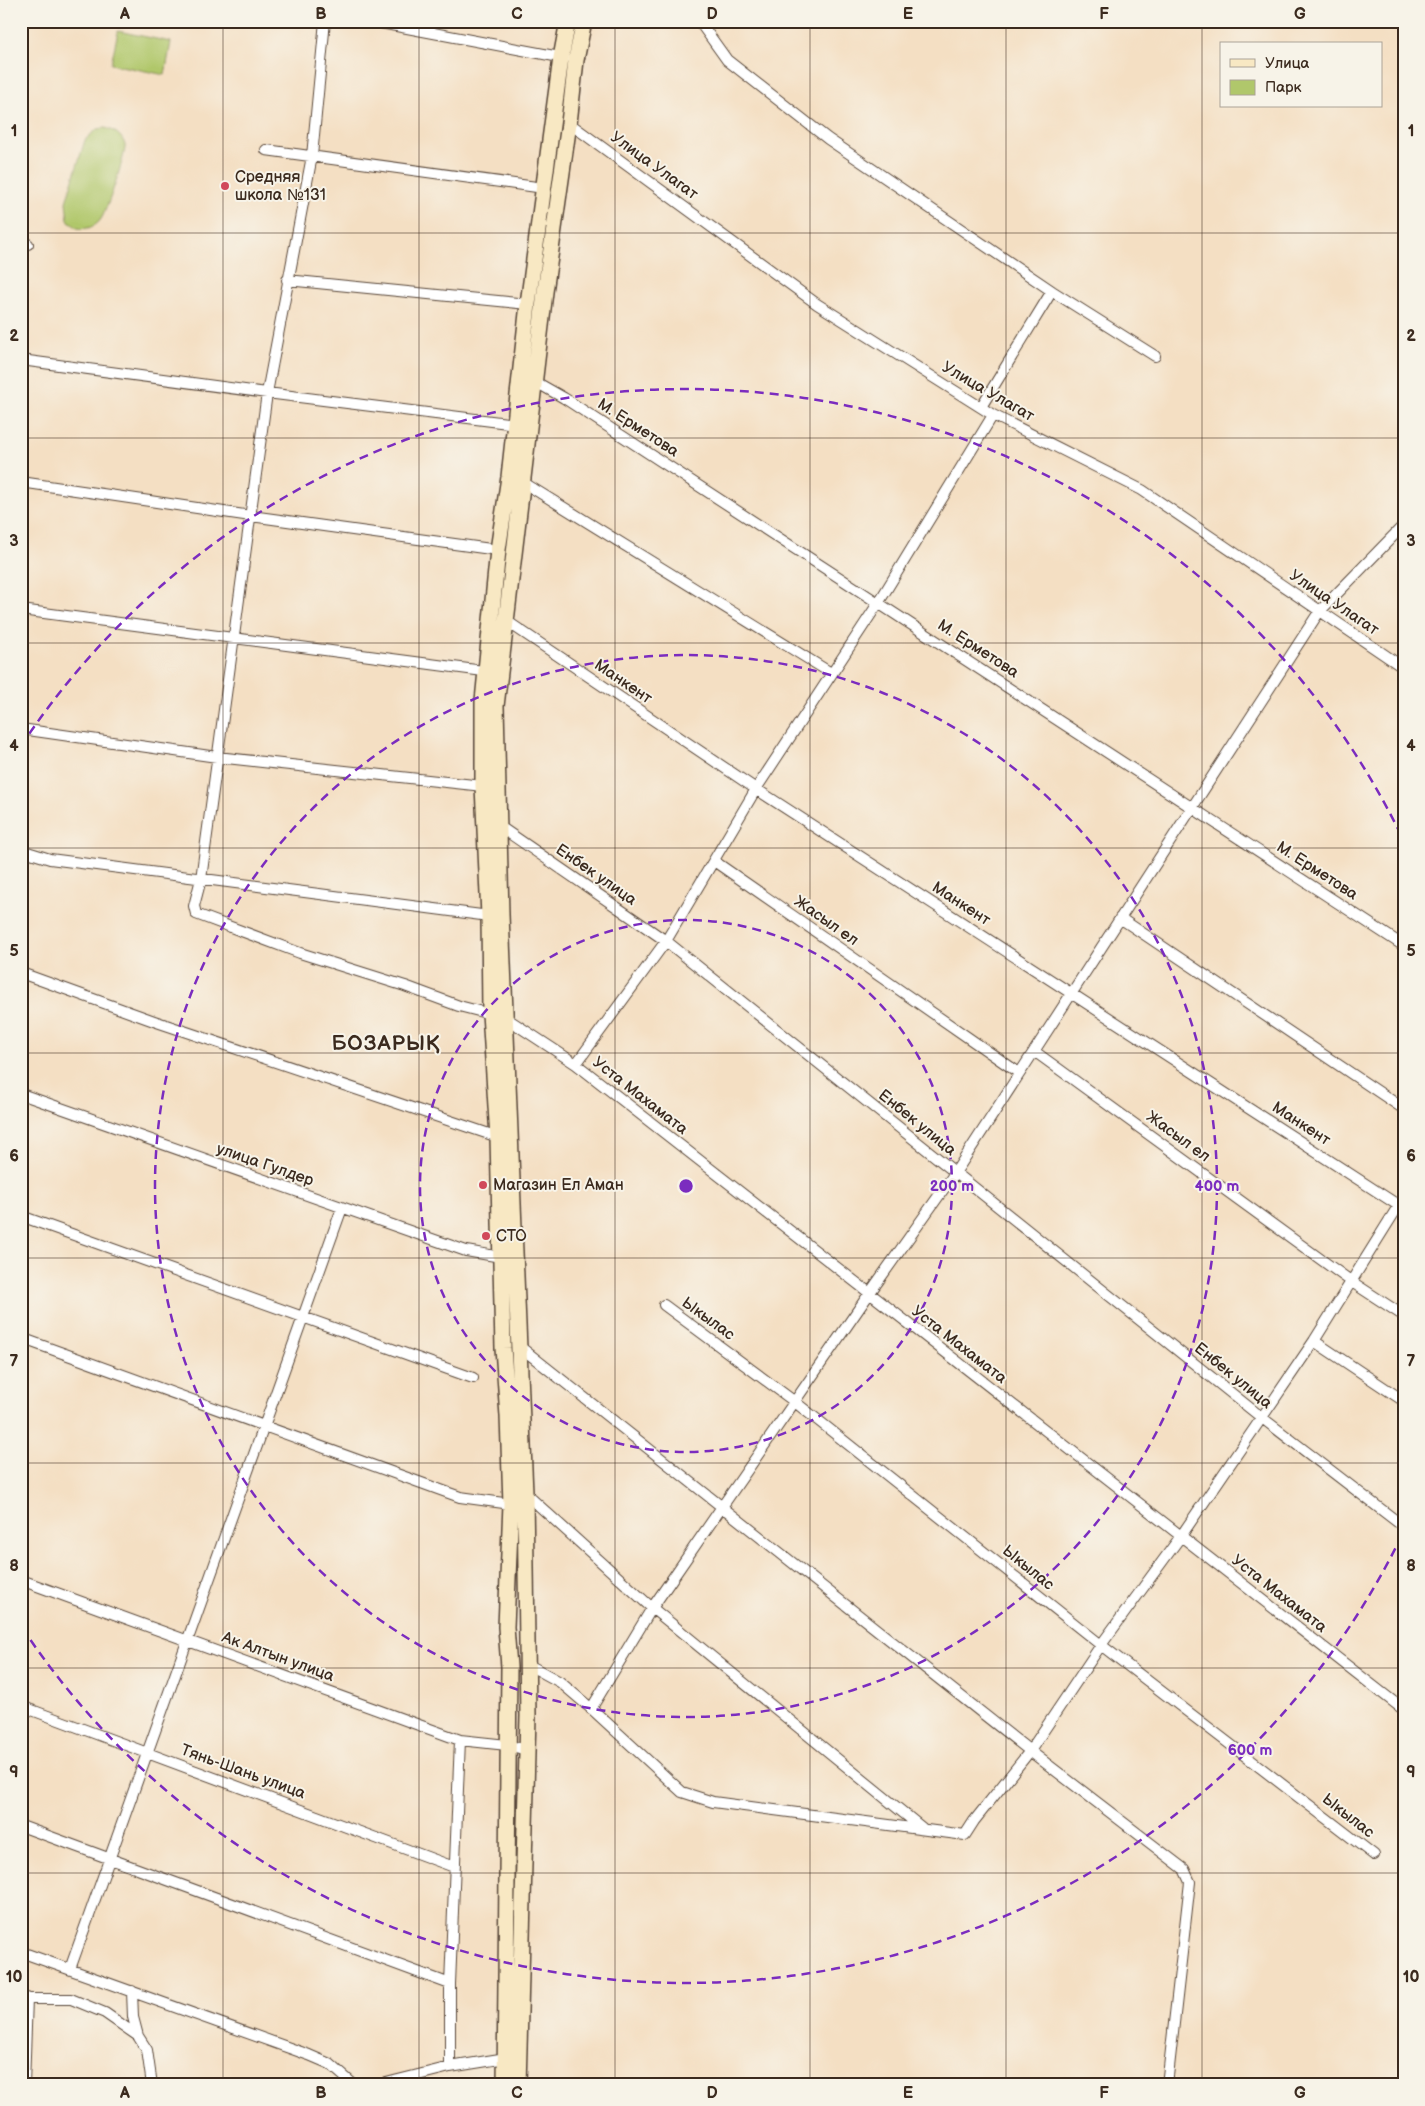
<svg xmlns="http://www.w3.org/2000/svg" width="1425" height="2106" font-family="'Balsamiq Sans',sans-serif">
<rect width="100%" height="100%" fill="#f7f3e8"/>
<filter id="ink" filterUnits="userSpaceOnUse"><feTurbulence type="fractalNoise" baseFrequency=".02" numOctaves="2"/><feDisplacementMap in="SourceGraphic" scale="10" xChannelSelector="R" yChannelSelector="G"/><feConvolveMatrix kernelMatrix="1 2 1 2 8 2 1 2 1" color-interpolation-filters="sRGB"/></filter>
<filter id="wash" filterUnits="userSpaceOnUse"><feTurbulence type="fractalNoise" baseFrequency=".0096" numOctaves="4" result="noise"/><feDisplacementMap in="SourceGraphic" scale="20" xChannelSelector="R" yChannelSelector="G"/><feGaussianBlur stdDeviation="1.12" result="paint"/><feColorMatrix in="noise" values="0 0 0 0 0 0 0 0 0 0 0 0 0 0 0 0 0 1.4 0 .05"/><feComposite in="paint" operator="in"/></filter>
<g filter="url(#wash)">
<rect width="100%" height="100%" fill="#f4dfc3"/>
<path fill="#b0c76b" stroke="#767844" d="M118 31 171 42 165 75 111 64Z
M105 128C114 130 122 135 125 145 127 151 106 213 101 219 96 227 86 230 77 228L68 220 66 202 85 140 97 129Z"/>
</g>
<g filter="url(#ink)">
<g fill="none" stroke-linecap="round" stroke-linejoin="round">
<defs>
<path id="street" d="M325 21 312 156 267 393 201 879 194 906 196 914 300 953 405 986 459 1006 506 1018 576 1064 1404 1710
M370 21 565 58
M699 21 727 60 828 139 1052 291 1155 356
M569 123 817 304 993 415 1142 490 1404 668
M266 150 544 188
M21 242 28 244
M287 280 528 304
M21 360 267 393 516 424
M534 381 564 398 1404 946
M981 407 1052 291
M521 481 831 673
M21 482 251 516 498 550
M21 610 491 672
M505 620 756 789 1404 1209
M21 729 217 757 483 786
M499 826 666 941 1261 1417 1404 1527
M21 850 50 859 489 916
M714 861 1019 1073
M1120 918 1404 1109
M21 973 154 1021 498 1137
M1034 1051 1352 1282 1404 1316
M576 1064 666 941 756 789 879 602 993 415
M21 1094 466 1251 501 1257
M21 1216 473 1378
M664 1305 795 1402 1101 1645 1374 1855
M21 1338 460 1497 511 1504
M1314 1341 1404 1401
M519 1346 1030 1751 1184 1869 1190 1882 1167 2085
M525 1493 652 1608 922 1828
M21 1580 460 1740 507 1745 527 1750
M527 1664 560 1682 594 1711 682 1792 713 1802 965 1835 974 1821 1030 1751 1101 1645 1181 1536 1314 1341 1404 1197
M21 1706 454 1867
M591 1709 652 1608 869 1294 955 1173 1319 612 1400 529 1404 532
M21 1826 450 1984
M21 1952 309 2055 330 2064 354 2085
M70 1969 342 1208
M132 1991 133 2017 138 2036
M21 1999H71L105 2013 138 2036 147 2050 152 2085
M450 2067V1984L460 1740
M24 2085 27 1998
M378 2085 450 2067 506 2058"/>
<path id="secondary" d="M505 2085 509 1667 506 1627 511 1504 508 1416 503 1348 498 1137 490 1013 489 916 483 786V701L498 550 509 477 528 304 561 58 568 21
M518 2085 528 1716 525 1493 501 915 496 706 545 292 569 123 576 60 584 21"/>
</defs>
<use href="#street" stroke="#574537" stroke-width="12"/>
<use href="#secondary" stroke="#574537" stroke-width="18"/>
<use href="#street" stroke="#fff" stroke-width="10"/>
<use href="#secondary" stroke="#f8e8c3" stroke-width="15"/>
</g>
</g>
<path fill="none" stroke="#3b2a1e" stroke-width="1" stroke-opacity="0.55" d="M223 21V2085M419 21V2085M615 21V2085M810 21V2085M1006 21V2085M1202 21V2085M21 233H1404M21 438H1404M21 643H1404M21 848H1404M21 1053H1404M21 1258H1404M21 1463H1404M21 1668H1404M21 1873H1404"/>
<g fill="none" stroke="#7b2cbf" stroke-width="2.5" stroke-dasharray="9 6">
<circle cx="686" cy="1186" r="266"/>
<circle cx="686" cy="1186" r="531"/>
<path d="M1402 1535A797 797 0 0 1 21 1626M21 746A797 797 0 0 1 1402 837"/>
</g>
<g fill="#d1495b" stroke="#f7f3e8" stroke-width="2">
<circle cx="225" cy="186" r="5"/>
<circle cx="483" cy="1185" r="5"/>
<circle cx="486" cy="1236" r="5"/>
</g>
<g text-anchor="middle" dominant-baseline="central" stroke-width="4" stroke-linejoin="round" paint-order="stroke">
<g font-size="16" fill="#3b2a1e" stroke="#f7f3e8">
<text transform="translate(654 166) rotate(36)">Улица Улагат</text>
<text transform="translate(988 392) rotate(30)">Улица Улагат</text>
<text transform="translate(638 428) rotate(33)">М. Ерметова</text>
<text transform="translate(1334 603) rotate(34)">Улица Улагат</text>
<text transform="translate(978 649) rotate(33)">М. Ерметова</text>
<text transform="translate(623 682) rotate(34)">Манкент</text>
<text transform="translate(1317 871) rotate(33)">М. Ерметова</text>
<text transform="translate(596 875) rotate(35)">Енбек улица</text>
<text transform="translate(961 904) rotate(33)">Манкент</text>
<text transform="translate(826 921) rotate(35)">Жасыл ел</text>
<text transform="translate(640 1096) rotate(38)">Уста Махамата</text>
<text transform="translate(917 1123) rotate(39)">Енбек улица</text>
<text transform="translate(1301 1124) rotate(33)">Манкент</text>
<text transform="translate(1178 1137) rotate(36)">Жасыл ел</text>
<text transform="translate(265 1165) rotate(19)">улица Гулдер</text>
<text transform="translate(708 1319) rotate(36)">Ыкылас</text>
<text transform="translate(959 1345) rotate(38)">Уста Махамата</text>
<text transform="translate(1233 1376) rotate(39)">Енбек улица</text>
<text transform="translate(1028 1568) rotate(39)">Ыкылас</text>
<text transform="translate(1279 1594) rotate(38)">Уста Махамата</text>
<text transform="translate(278 1657) rotate(20)">Ак Алтын улица</text>
<text transform="translate(243 1772) rotate(20)">Тянь-Шань улица</text>
<text transform="translate(1348 1816) rotate(38)">Ыкылас</text>
</g>
<g font-size="16" fill="#3b2a1e" stroke="#f7f3e8" text-anchor="start">
<text x="235" y="177">Средняя<tspan x="235" dy="18">школа №131</tspan></text>
<text x="493" y="1185">Магазин Ел Аман</text>
<text x="496" y="1236">СТО</text>
</g>
<g font-size="21" font-weight="bold" letter-spacing="1" fill="#3b2a1e" stroke="#f7f3e8">
<text x="386" y="1043">БОЗАРЫҚ</text>
</g>
</g>
<circle cx="686" cy="1186" r="8" fill="#7b2cbf" stroke="#f7f3e8" stroke-width="2.5"/>
<g font-size="15" text-anchor="middle" font-weight="bold" fill="#7b2cbf" stroke="#f7f3e8" stroke-width="4" stroke-linejoin="round" paint-order="stroke">
<text x="952" y="1191">200 m</text>
<text x="1217" y="1191">400 m</text>
<text x="1250" y="1755">600 m</text>
</g>
<rect width="1425" height="2106" fill="none" stroke="#f7f3e8" stroke-width="55"/>
<rect x="1220" y="42" width="162" height="65" fill="#f7f3e8" stroke="#aca397"/>
<rect x="1230" y="59" width="25" height="8" fill="#f8e8c3" stroke="#aca397"/>
<text x="1265" y="68" font-size="15" fill="#3b2a1e">Улица</text>
<rect x="1230" y="80" width="25" height="15" fill="#b0c76b" stroke="#aca397"/>
<text x="1265" y="92" font-size="15" fill="#3b2a1e">Парк</text>
<rect x="28" y="28" width="1370" height="2050" fill="none" stroke="#3b2a1e" stroke-width="2"/>
<g font-size="16" text-anchor="middle" font-weight="bold" fill="#3b2a1e">
<text x="125" y="19">A</text>
<text x="321" y="19">B</text>
<text x="517" y="19">C</text>
<text x="712" y="19">D</text>
<text x="908" y="19">E</text>
<text x="1104" y="19">F</text>
<text x="1300" y="19">G</text>
<text x="14" y="136">1</text>
<text x="1411" y="136">1</text>
<text x="14" y="341">2</text>
<text x="1411" y="341">2</text>
<text x="14" y="546">3</text>
<text x="1411" y="546">3</text>
<text x="14" y="751">4</text>
<text x="1411" y="751">4</text>
<text x="14" y="956">5</text>
<text x="1411" y="956">5</text>
<text x="14" y="1161">6</text>
<text x="1411" y="1161">6</text>
<text x="14" y="1366">7</text>
<text x="1411" y="1366">7</text>
<text x="14" y="1571">8</text>
<text x="1411" y="1571">8</text>
<text x="14" y="1777">9</text>
<text x="1411" y="1777">9</text>
<text x="14" y="1982">10</text>
<text x="1411" y="1982">10</text>
<text x="125" y="2098">A</text>
<text x="321" y="2098">B</text>
<text x="517" y="2098">C</text>
<text x="712" y="2098">D</text>
<text x="908" y="2098">E</text>
<text x="1104" y="2098">F</text>
<text x="1300" y="2098">G</text>
</g>
</svg>
